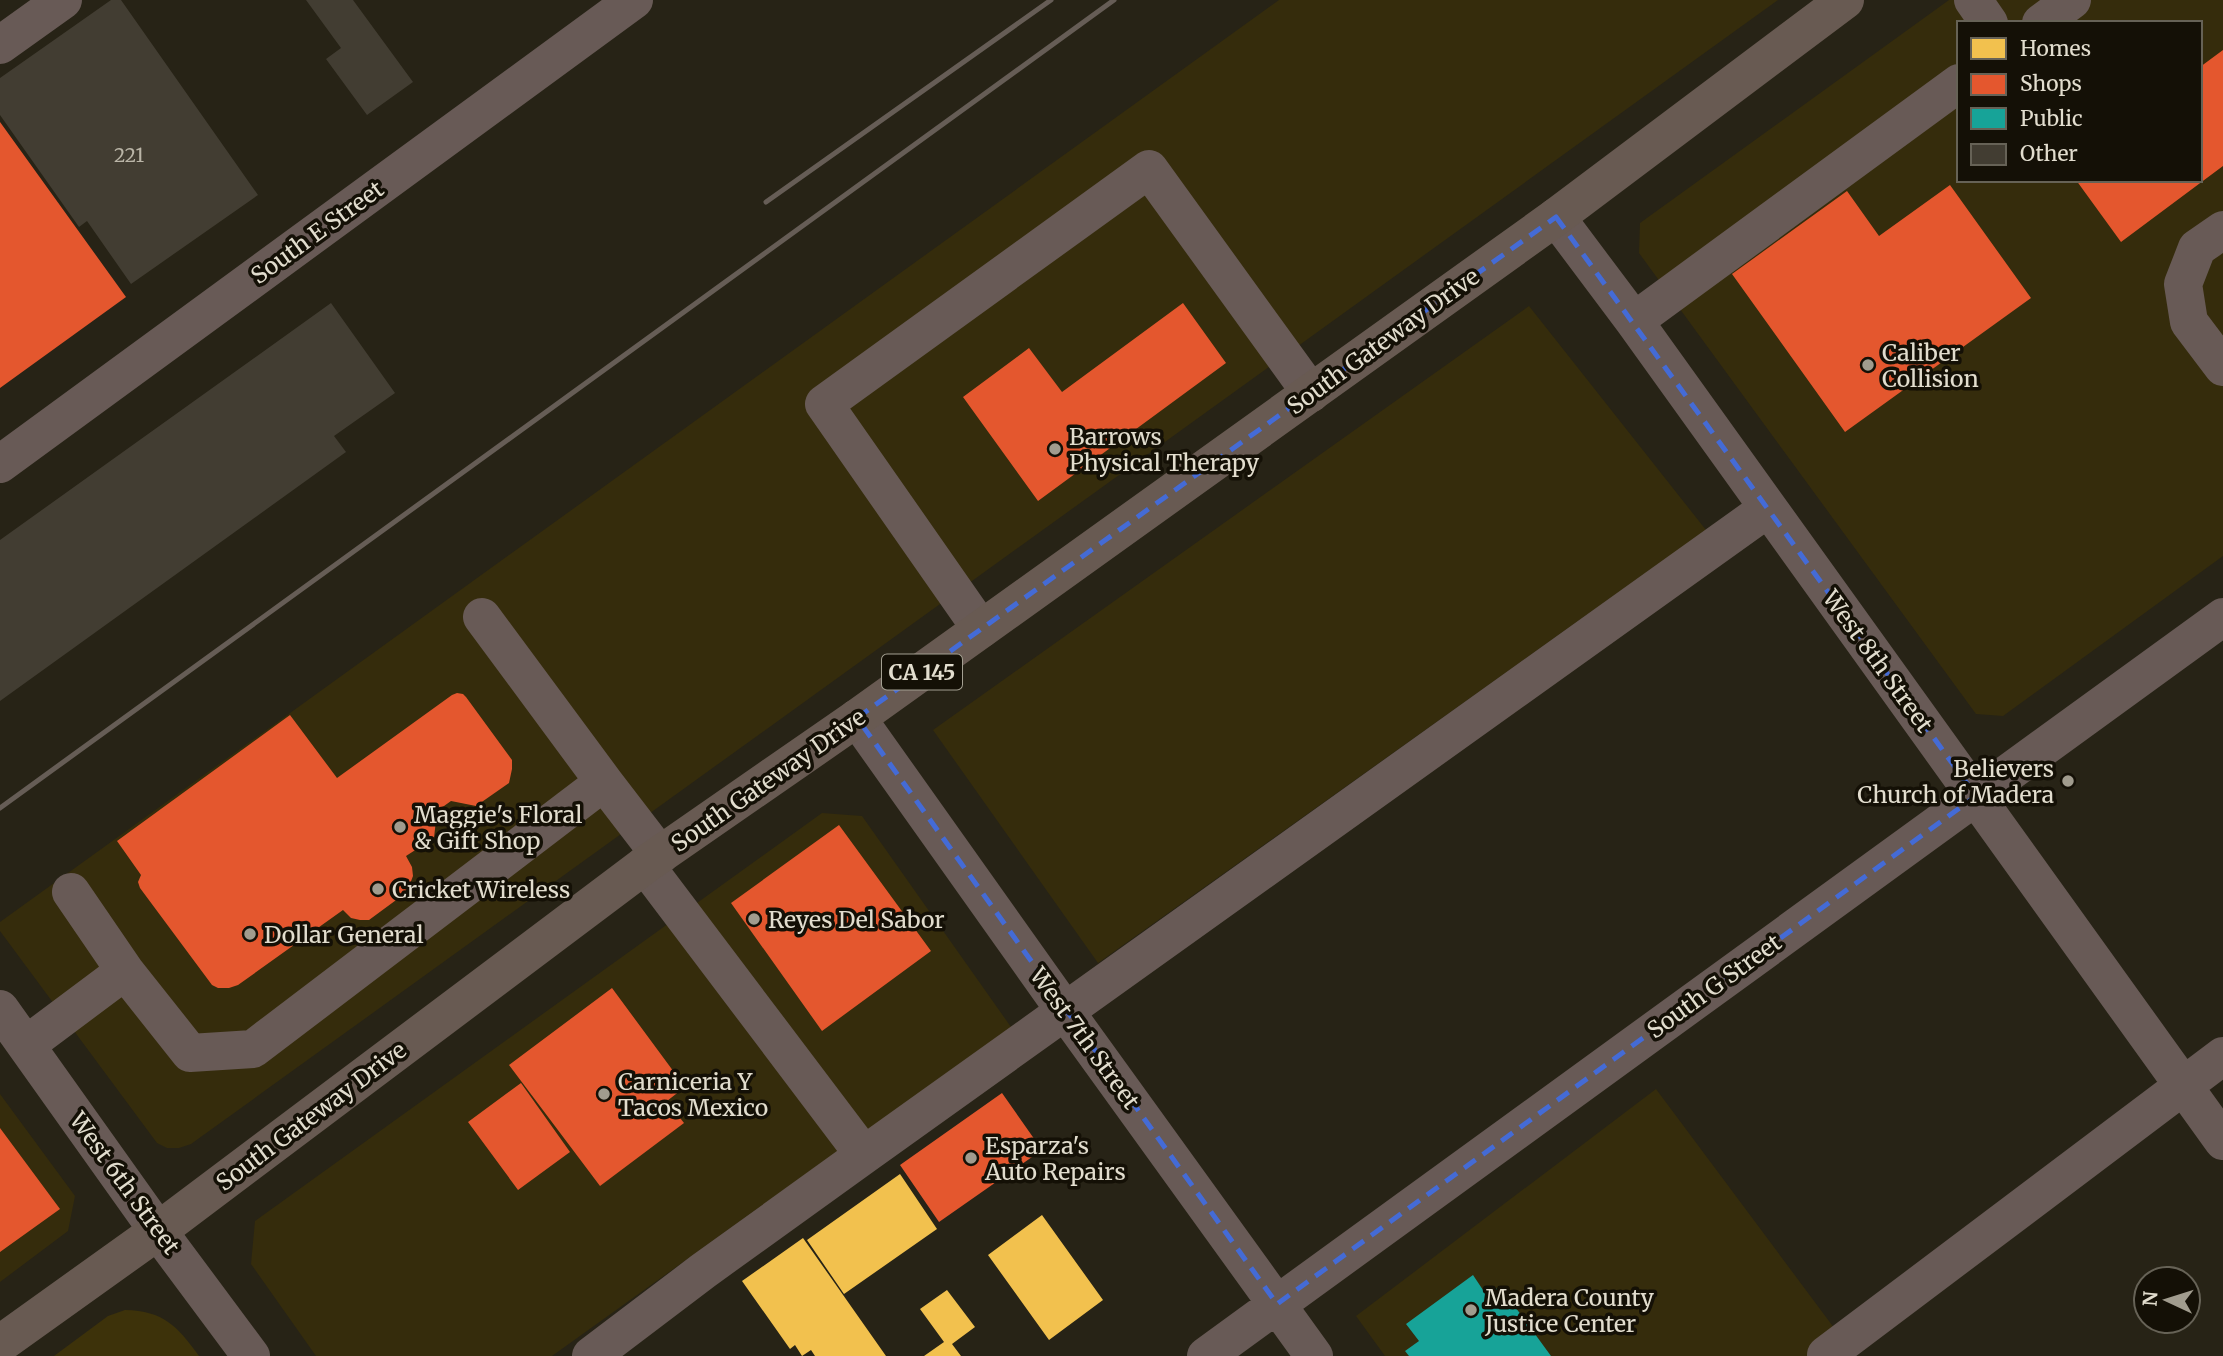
<svg xmlns="http://www.w3.org/2000/svg" width="2223" height="1356" font-family="Merriweather,serif">
<rect width="100%" height="100%" fill="#272316"/>
<path fill="#352c0c" fill-rule="evenodd" d="M1279 0H1778L191 1144 179 1148H167L157 1143 0 931V922Z
M1949 0H2223V556L2003 716 1976 714 1639 253 1640 223ZM1959 23H2200V180H1959Z
M1529 306 1706 530 1098 963 933 730Z
M822 813 862 816 1011 1027 552 1356H316L251 1264 255 1221Z
M1656 1089 1855 1356H1385L1356 1316Z
M0 1094 75 1196 68 1231 0 1282Z"/>
<path fill="#3d320a" d="M125 1310C164 1311 177 1326 199 1356H54L108 1316Z"/>
<path fill="#f2c14e" d="M900 1174 937 1229 844 1294 807 1240Z
M1042 1215 1103 1300 1049 1340 988 1255Z
M803 1238 886 1356H815L811 1350 802 1356 795 1345 790 1349 742 1281Z
M947 1290 975 1327 952 1344 961 1356H924L944 1342 920 1309Z"/>
<path fill="#e4572e" d="M2223 50V166L2121 242 2076 180H2200V67Z
M0 122 126 297 0 388Z
M1950 185 2031 298 1845 432 1732 274 1847 191 1879 236Z
M1183 303 1226 363 1038 501 963 397 1029 348 1062 392Z
M457 693 463 694 466 697 512 760V769L509 783 476 806 451 801 437 811 434 838 406 856 412 867 413 876 407 892 369 920H360L351 918 343 910 238 985 229 988H218L212 985 140 888 138 882 141 875 117 841 290 715 337 778 452 695Z
M839 825 931 951 822 1031 731 903Z
M612 988 685 1087 667 1101 684 1123 600 1186 509 1065Z
M521 1083 570 1152 518 1190 468 1122Z
M1002 1093 1042 1150 939 1222 900 1165Z
M0 1128 60 1209 0 1252Z"/>
<path fill="#17a398" d="M1473 1275 1487 1296 1500 1286 1551 1356H1409L1405 1351 1419 1341 1406 1324Z"/>
<path fill="#423d32" d="M111 0H121L258 195 131 284 87 221 79 227 0 115V78Z
M306 0H353L413 82 367 115 326 59 341 48Z
M331 303 395 393 334 436 346 452 0 701V540Z"/>
<g fill="none" stroke-linecap="round" stroke-linejoin="round">
<path stroke="#685a56" stroke-width="38" d="M1973 0 1989 23
M2041 23 2072 0
M0 45 63 0
M1556 217 1634 321 2223 1141
M2223 230 2197 248 2183 284 2189 322 2223 367
M1634 321 1959 83
M0 464 634 0
M981 629 824 404 1149 169 1311 393
M857 718 1065 1011 1314 1356
M604 782 660 855
M645 865 864 1155
M71 892 125 971
M0 1009 158 1231 251 1356
M26 1045 125 971 190 1053 253 1049 604 782 482 617
M1826 1355 2223 1056
M591 1356 703 1271 864 1155 1767 509
M1206 1356 2223 617"/>
<path stroke="#685a52" stroke-width="38" d="M0 1344 158 1231 645 865 857 718 1556 217 1845 0"/>
<path stroke="#665d56" stroke-width="5" d="M766 202 1051 0
M0 808 1114 0"/>
</g>
<path fill="none" stroke="#446bd6" stroke-width="5" stroke-dasharray="14 9" stroke-linejoin="round" d="M1556 217 1976 796 1277 1304 857 718Z"/>
<g fill="#a19c8e" stroke="#141006" stroke-width="2.5">
<circle cx="1868" cy="365" r="7"/>
<circle cx="1055" cy="449" r="7"/>
<circle cx="2068" cy="781" r="7"/>
<circle cx="400" cy="827" r="7"/>
<circle cx="378" cy="889" r="7"/>
<circle cx="754" cy="919" r="7"/>
<circle cx="250" cy="934" r="7"/>
<circle cx="604" cy="1094" r="7"/>
<circle cx="971" cy="1158" r="7"/>
<circle cx="1471" cy="1310" r="7"/>
</g>
<g text-anchor="middle" dominant-baseline="central" stroke-width="7" stroke-linejoin="round" paint-order="stroke">
<g font-size="19" fill="#bab5a7">
<text x="129" y="155">221</text>
</g>
<rect fill="#141006" stroke="#a4a092" stroke-width="2" x="882" y="654.5" width="80" height="35" rx="5"/>
<g font-size="21" font-weight="bold" fill="#e2ddce">
<text x="922" y="672">CA 145</text>
</g>
<g font-size="23" fill="#e2ddce" stroke="#141006">
<text transform="translate(317 232) rotate(-36)">South E Street</text>
<text transform="translate(1383 341) rotate(-36)">South Gateway Drive</text>
<text transform="translate(1878 661) rotate(54)">West 8th Street</text>
<text transform="translate(768 780) rotate(-35)">South Gateway Drive</text>
<text transform="translate(1714 986) rotate(-36)">South G Street</text>
<text transform="translate(1085 1038) rotate(54)">West 7th Street</text>
<text transform="translate(311 1116) rotate(-37)">South Gateway Drive</text>
<text transform="translate(125 1183) rotate(54)">West 6th Street</text>
</g>
<g font-size="23" fill="#e2ddce" stroke="#141006" text-anchor="start">
<text x="1882" y="352">Caliber<tspan x="1882" dy="26">Collision</tspan></text>
<text x="1069" y="436">Barrows<tspan x="1069" dy="26">Physical Therapy</tspan></text>
<text x="2054" y="768" text-anchor="end">Believers<tspan x="2054" dy="26">Church of Madera</tspan></text>
<text x="414" y="814">Maggie's Floral<tspan x="414" dy="26">&amp; Gift Shop</tspan></text>
<text x="392" y="889">Cricket Wireless</text>
<text x="768" y="919">Reyes Del Sabor</text>
<text x="264" y="934">Dollar General</text>
<text x="618" y="1081">Carniceria Y<tspan x="618" dy="26">Tacos Mexico</tspan></text>
<text x="985" y="1145">Esparza's<tspan x="985" dy="26">Auto Repairs</tspan></text>
<text x="1485" y="1297">Madera County<tspan x="1485" dy="26">Justice Center</tspan></text>
</g>
</g>
<rect x="1957" y="21" width="245" height="161" fill="#141006" stroke="#666256" stroke-width="2"/>
<rect x="1971" y="38" width="35" height="21" fill="#f2c14e" stroke="#666256" stroke-width="2"/>
<text x="2020" y="56" font-size="21" fill="#e2ddce">Homes</text>
<rect x="1971" y="74" width="35" height="21" fill="#e4572e" stroke="#666256" stroke-width="2"/>
<text x="2020" y="91" font-size="21" fill="#e2ddce">Shops</text>
<rect x="1971" y="108" width="35" height="21" fill="#17a398" stroke="#666256" stroke-width="2"/>
<text x="2020" y="126" font-size="21" fill="#e2ddce">Public</text>
<rect x="1971" y="144" width="35" height="21" fill="#423d32" stroke="#666256" stroke-width="2"/>
<text x="2020" y="161" font-size="21" fill="#e2ddce">Other</text>
<g transform="translate(2167 1300) rotate(274)"><circle r="33" fill="#141006" stroke="#666256" stroke-width="2"/>
<path d="M0-5L12 26L0 18L-12 26Z" fill="#a19c8e"/>
<text y="-10" font-size="19" font-weight="bold" text-anchor="middle" fill="#e2ddce">N</text>
</g>
</svg>
